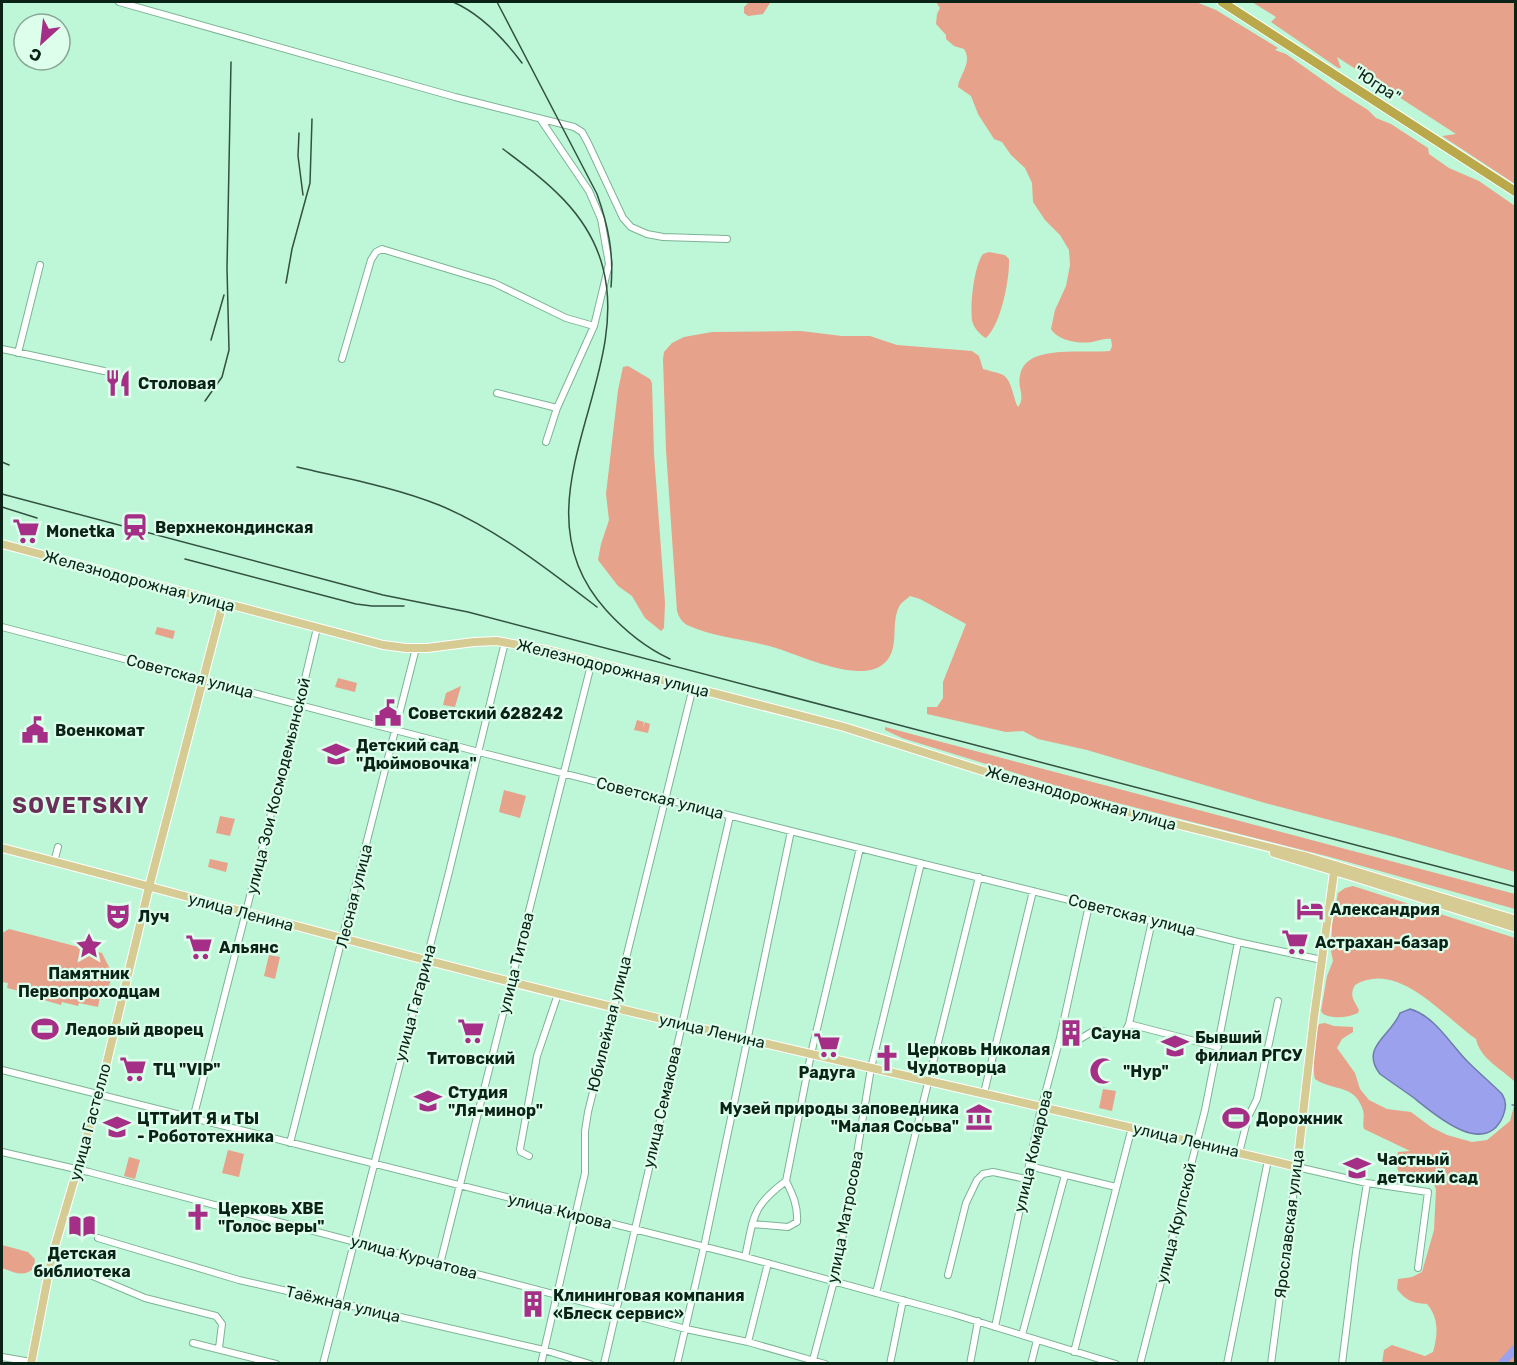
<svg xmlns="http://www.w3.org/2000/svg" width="1517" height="1365" font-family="Rubik,sans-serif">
<rect width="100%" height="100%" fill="#bef7d7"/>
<path fill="#e6a28a" d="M749 2H770V3L763 14 748 16 744 13V7Z
M936 2H1196L1216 10 1278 48 1275 50 1286 54 1341 93 1368 110 1376 118 1391 124 1428 148 1429 154 1449 168 1479 181 1515 206V872L1394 837 1265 803 1087 750 1038 739 1023 731 1006 732 927 714V707H937L943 698V682L966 624 920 599 910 596C907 599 902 602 900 605 889 623 902 651 882 665 858 683 802 656 776 648 747 639 715 638 687 625 681 621 679 617 677 611L666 450 663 359 664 352 672 343 684 337 712 332 801 331 842 336H870L897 345 972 351 979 356 983 369C989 371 997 372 1003 375 1012 380 1013 398 1018 407 1026 397 1017 387 1020 376 1021 369 1024 364 1030 360 1047 348 1089 353 1110 351L1112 346 1111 339C1103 338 1099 341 1092 342 1079 344 1058 341 1051 329L1055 310 1066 286 1070 265 1069 250 1060 235 1045 220 1033 202 1032 183 1025 168 1011 155 1002 142 994 139 978 114 971 96 958 87C959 75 973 63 964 49L954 46 946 39V35L936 24 937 14 940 8Z
M1252 2H1515V184L1442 136 1456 134 1337 57 1341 68H1338L1271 22 1276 17Z
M989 252 1005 255 1009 259C1010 278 1001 325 986 338 980 335 973 327 972 320 970 305 974 266 983 254Z
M628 366 650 379 652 383 654 454 665 603 664 628 661 631 645 618 632 596 618 586 598 560 601 544 609 520 606 494 618 390 623 367Z
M157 627 175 631 173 639 155 634Z
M338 678 357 683 355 692 335 687Z
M461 686 455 707 443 705 446 693Z
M637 720 644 722 643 728 645 722 650 724 648 733 634 730Z
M885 727 1515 894V909L1330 857 1090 796 902 738 885 730Z
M504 790 526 796 520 818 499 812Z
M220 816 235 819 230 836 216 833Z
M210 859 228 863 226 872 208 867Z
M1353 886 1515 938V1082C1502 1069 1480 1059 1476 1039 1444 1017 1398 959 1355 985 1349 996 1354 1000 1359 1010L1358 1013C1347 1018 1333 1019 1323 1014L1321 1011 1327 976 1333 961 1331 951 1332 925 1338 893 1345 888Z
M9 929 102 953 111 971V980L107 991 100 997 98 1007 79 1003 78 1006 62 1002 61 1005 23 994V992L7 988 8 983 2 982V933Z
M269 955 280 957 275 979 264 976Z
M1325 1023 1334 1026 1353 1027V1032L1342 1039 1337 1048 1355 1073 1360 1089 1369 1100 1387 1109 1411 1112 1431 1127 1447 1135 1472 1142 1487 1140 1510 1121 1515 1102V1363H1382L1384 1350 1392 1345 1425 1356 1433 1352C1438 1335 1439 1318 1427 1304 1413 1303 1406 1301 1397 1289L1398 1279 1412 1277 1422 1272 1434 1230 1436 1189 1434 1185C1411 1181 1392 1183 1398 1152L1410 1151 1364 1129C1362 1123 1365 1117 1363 1110 1354 1083 1334 1092 1315 1079 1312 1070 1315 1032 1319 1024Z
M1103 1089 1116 1091 1112 1111 1099 1108Z
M228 1150 244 1154 239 1177 222 1173Z
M129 1157 140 1160 135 1179 124 1176Z
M2 1245 28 1252 35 1259 34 1268C24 1278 13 1272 2 1268Z"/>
<path fill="#9ba1ed" stroke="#707bad" stroke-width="1.5" d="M1410 1009C1435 1016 1450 1044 1468 1062 1479 1073 1491 1083 1502 1094 1507 1102 1506 1108 1503 1116 1485 1159 1434 1114 1414 1098 1403 1090 1391 1082 1380 1074 1359 1047 1392 1035 1400 1013Z"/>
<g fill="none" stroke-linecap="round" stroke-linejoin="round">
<path stroke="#707bad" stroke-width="1.5" d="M1512 1105H1516"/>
<path stroke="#9ba1ed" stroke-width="8" d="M1501 1364 1516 1348"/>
<defs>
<path id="minor" d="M119 2 455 97 574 127 582 132 588 143 623 218 631 227 647 234 663 237 727 239
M541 120 589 191 601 219 609 264 594 326 557 408 546 442
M2 349 104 371
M18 353 40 265
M342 359 371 260 376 252 382 249 494 283 566 318 594 326
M497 393 557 408
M2 627 479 752 791 831 1238 942 1322 960
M54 862 58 847
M1129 1024 1218 1047
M1060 1038 1080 1039 1095 1030 1118 1034 1125 1032 1129 1024 1152 921
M2 1070 745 1257 953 1314 1116 1364
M984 1093 1033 891
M193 1119 299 704 317 628
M290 1143 416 648
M2 1152 89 1172 686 1329 748 1342 825 1364
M1239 1153 1248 1117 1257 1099 1278 1001
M529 1156 521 1152 520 1149 537 1056 558 994
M1029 1166 1116 1187
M752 1224 788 1227 797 1222C798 1206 793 1195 786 1181
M98 1238 239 1280 544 1350 590 1364
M745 1257C754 1217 751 1207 786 1181L811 1054 860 848
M440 1264 592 661
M88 1274 145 1298 216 1316 222 1324 219 1348
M948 1275 966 1203 977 1180 983 1174 993 1172 1026 1179
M876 1293 979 877
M995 1327 1040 1113 1060 1038 1089 905
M1022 1335 1065 1175
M748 1342 768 1263
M193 1343 276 1364
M1074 1352 1132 1127
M2 1357 31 1362
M813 1360 834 1281 848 1208 871 1068 921 863
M323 1364 449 872 505 642
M541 1364 585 1173V1131L588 1112 693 687
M604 1364 730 816
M677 1364 704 1247 791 831
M890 1364 903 1300
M970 1364 978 1321
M1031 1364 1037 1340
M1140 1364 1205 1110 1238 942
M1227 1364 1268 1160
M1271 1364 1297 1167 1367 1183 1428 1192 1418 1268
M1342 1364 1356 1252 1367 1183"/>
<path id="major" d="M2 544 383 645 406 648H427L474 642 497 641 551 651 844 727 1056 794 1308 857 1516 920
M2 848C205 900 407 958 612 1007 840 1063 1069 1111 1297 1167L1314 1017 1335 865
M1274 853 1354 877 1516 928
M31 1364 52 1256 99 1095 149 887 223 603"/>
<path id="highway" d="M1222 2 1516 192"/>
</defs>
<use href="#minor" stroke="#7cb395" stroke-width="8"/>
<use href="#major" stroke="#fff" stroke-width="10"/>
<use href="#highway" stroke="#fff" stroke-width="11"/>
<use href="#minor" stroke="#fff" stroke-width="6"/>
<use href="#major" stroke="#d5cb93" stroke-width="8"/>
<use href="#highway" stroke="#b9a94b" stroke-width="9"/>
<path stroke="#325141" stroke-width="1.5" d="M453 2C481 14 504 39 522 63
M497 2 597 194C608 225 614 253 611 287
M299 133 298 156 303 195
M503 149C546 181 589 213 603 268 633 382 510 504 606 610 625 631 644 647 670 659
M286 283 292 249 310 183 312 119
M211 340 224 295
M205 401 222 377 229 350 227 268 231 62
M2 462 9 465
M297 467C344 478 394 487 439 505 495 528 549 570 597 607
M2 494 383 595 468 612 1516 887
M2 507 37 518
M185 559 356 604 372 606H404"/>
</g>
<defs>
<symbol id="restaurant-bare" viewBox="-9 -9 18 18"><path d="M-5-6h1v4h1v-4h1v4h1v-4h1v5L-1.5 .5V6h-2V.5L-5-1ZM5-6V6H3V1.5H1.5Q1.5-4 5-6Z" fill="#a52e87" stroke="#dcfeea" stroke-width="2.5" paint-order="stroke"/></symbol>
<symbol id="station-bare" viewBox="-9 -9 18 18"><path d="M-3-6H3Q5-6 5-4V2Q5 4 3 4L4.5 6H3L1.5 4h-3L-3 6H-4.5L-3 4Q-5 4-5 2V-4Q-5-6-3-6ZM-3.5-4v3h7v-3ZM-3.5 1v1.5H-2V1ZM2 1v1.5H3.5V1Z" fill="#a52e87" stroke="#dcfeea" stroke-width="2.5" paint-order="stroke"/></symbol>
<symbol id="supermarket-bare" viewBox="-9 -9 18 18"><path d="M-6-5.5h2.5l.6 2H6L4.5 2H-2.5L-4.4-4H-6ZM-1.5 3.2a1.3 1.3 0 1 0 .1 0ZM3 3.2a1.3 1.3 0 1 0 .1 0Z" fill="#a52e87" stroke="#dcfeea" stroke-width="2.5" paint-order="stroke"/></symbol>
<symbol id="civic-bare" viewBox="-9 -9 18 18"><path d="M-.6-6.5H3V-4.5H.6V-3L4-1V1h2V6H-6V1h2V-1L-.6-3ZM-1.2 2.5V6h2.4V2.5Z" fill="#a52e87" stroke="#dcfeea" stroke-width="2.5" paint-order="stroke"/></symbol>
<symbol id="school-bare" viewBox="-9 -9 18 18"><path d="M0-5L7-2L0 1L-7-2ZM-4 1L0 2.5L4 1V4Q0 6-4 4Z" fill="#a52e87" stroke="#dcfeea" stroke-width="2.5" paint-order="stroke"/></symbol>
<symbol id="hotel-bare" viewBox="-9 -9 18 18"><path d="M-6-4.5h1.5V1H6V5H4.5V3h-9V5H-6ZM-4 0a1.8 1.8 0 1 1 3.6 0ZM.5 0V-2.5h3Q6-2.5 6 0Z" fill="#a52e87" stroke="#dcfeea" stroke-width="2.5" paint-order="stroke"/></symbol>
<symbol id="theatre-bare" viewBox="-9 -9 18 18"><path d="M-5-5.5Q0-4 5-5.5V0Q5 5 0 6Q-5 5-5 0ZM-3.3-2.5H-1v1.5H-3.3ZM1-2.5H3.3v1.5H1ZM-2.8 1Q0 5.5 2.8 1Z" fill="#a52e87" stroke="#dcfeea" stroke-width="2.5" paint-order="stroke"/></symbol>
<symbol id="sight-bare" viewBox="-9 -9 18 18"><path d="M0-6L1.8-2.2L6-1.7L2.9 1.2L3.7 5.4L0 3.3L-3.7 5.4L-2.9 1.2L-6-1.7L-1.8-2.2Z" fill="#a52e87" stroke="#dcfeea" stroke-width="2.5" paint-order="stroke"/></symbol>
<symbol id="stadium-bare" viewBox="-9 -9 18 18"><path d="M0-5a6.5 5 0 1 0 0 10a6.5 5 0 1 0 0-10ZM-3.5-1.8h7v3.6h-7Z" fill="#a52e87" stroke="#dcfeea" stroke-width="2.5" paint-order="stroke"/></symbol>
<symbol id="building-bare" viewBox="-9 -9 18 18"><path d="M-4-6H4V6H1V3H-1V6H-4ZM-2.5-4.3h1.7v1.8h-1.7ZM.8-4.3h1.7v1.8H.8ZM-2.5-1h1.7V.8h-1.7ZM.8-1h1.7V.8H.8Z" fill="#a52e87" stroke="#dcfeea" stroke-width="2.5" paint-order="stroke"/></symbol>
<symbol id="university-bare" viewBox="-9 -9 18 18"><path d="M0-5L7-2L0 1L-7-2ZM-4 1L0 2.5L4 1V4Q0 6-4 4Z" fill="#a52e87" stroke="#dcfeea" stroke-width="2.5" paint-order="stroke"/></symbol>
<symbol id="church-bare" viewBox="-9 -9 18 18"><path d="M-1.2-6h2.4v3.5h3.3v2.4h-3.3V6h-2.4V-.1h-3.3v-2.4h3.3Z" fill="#a52e87" stroke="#dcfeea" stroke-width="2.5" paint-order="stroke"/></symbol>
<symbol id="mosque-bare" viewBox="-9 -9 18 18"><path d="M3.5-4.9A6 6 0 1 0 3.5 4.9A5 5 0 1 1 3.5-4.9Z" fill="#a52e87" stroke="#dcfeea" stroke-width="2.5" paint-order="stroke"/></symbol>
<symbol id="museum-bare" viewBox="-9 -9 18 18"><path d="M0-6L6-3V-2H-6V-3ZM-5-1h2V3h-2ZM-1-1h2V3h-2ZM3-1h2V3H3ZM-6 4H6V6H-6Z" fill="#a52e87" stroke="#dcfeea" stroke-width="2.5" paint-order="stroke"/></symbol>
<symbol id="library-bare" viewBox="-9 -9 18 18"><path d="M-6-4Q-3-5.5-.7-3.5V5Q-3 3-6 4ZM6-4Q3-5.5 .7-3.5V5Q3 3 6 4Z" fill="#a52e87" stroke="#dcfeea" stroke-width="2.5" paint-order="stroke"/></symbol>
</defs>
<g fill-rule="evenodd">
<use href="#restaurant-bare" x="99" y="364" width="38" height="38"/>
<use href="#station-bare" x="116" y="508" width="38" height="38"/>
<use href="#supermarket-bare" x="7" y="512" width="38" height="38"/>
<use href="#civic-bare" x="369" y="694" width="38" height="38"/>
<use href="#civic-bare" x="16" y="711" width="38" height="38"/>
<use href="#school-bare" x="317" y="735" width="38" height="38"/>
<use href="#hotel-bare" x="1291" y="890" width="38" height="38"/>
<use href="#theatre-bare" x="99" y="897" width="38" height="38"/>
<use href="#supermarket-bare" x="1276" y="923" width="38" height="38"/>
<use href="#sight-bare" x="70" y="927" width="38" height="38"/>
<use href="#supermarket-bare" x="180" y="928" width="38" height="38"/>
<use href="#stadium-bare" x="26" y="1010" width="38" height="38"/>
<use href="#supermarket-bare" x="452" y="1012" width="38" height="38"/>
<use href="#building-bare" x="1052" y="1014" width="38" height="38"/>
<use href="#supermarket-bare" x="808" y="1026" width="38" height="38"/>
<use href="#university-bare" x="1156" y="1027" width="38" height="38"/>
<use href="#church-bare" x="868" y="1039" width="38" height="38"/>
<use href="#supermarket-bare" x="114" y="1050" width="38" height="38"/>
<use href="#mosque-bare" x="1084" y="1052" width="38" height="38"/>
<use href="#school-bare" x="409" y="1082" width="38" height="38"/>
<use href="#museum-bare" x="960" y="1098" width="38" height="38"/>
<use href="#stadium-bare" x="1217" y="1099" width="38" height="38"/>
<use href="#school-bare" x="98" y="1108" width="38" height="38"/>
<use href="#school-bare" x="1338" y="1149" width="38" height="38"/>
<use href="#church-bare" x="179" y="1198" width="38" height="38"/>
<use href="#library-bare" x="63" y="1207" width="38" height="38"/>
<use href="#building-bare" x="514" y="1285" width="38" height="38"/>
</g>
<g text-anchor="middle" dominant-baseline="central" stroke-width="4.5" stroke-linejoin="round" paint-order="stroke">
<g font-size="16" fill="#0b2217" stroke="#dcfeea">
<text transform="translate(1377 84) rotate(33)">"Югра"</text>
<text transform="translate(139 581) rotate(15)">Железнодорожная улица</text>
<text transform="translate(613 668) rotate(14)">Железнодорожная улица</text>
<text transform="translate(190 676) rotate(15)">Советская улица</text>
<text transform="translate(278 786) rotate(-76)">улица Зои Космодемьянской</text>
<text transform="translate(660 798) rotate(14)">Советская улица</text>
<text transform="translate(1081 798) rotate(16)">Железнодорожная улица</text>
<text transform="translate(354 896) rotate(-76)">Лесная улица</text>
<text transform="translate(241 912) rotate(15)">улица Ленина</text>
<text transform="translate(1132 915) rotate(14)">Советская улица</text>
<text transform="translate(516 963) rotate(-76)">улица Титова</text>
<text transform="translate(415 1003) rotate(-75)">улица Гагарина</text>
<text transform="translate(609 1024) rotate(-76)">Юбилейная улица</text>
<text transform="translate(712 1031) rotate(13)">улица Ленина</text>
<text transform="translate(662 1107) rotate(-77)">улица Семакова</text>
<text transform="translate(90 1122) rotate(-75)">улица Гастелло</text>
<text transform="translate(1186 1140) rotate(13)">улица Ленина</text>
<text transform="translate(1033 1151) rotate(-77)">улица Комарова</text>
<text transform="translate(560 1211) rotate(14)">улица Кирова</text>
<text transform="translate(845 1217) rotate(-79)">улица Матросова</text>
<text transform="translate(1176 1223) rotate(-76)">улица Крупской</text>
<text transform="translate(1289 1224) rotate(-83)">Ярославская улица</text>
<text transform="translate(414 1257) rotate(15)">улица Курчатова</text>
<text transform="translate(343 1304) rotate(13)">Таёжная улица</text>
</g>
<g font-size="16" font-weight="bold" fill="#0b2217" stroke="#dcfeea" text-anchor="start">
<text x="138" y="383">Столовая</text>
<text x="155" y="527">Верхнекондинская</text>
<text x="46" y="531">Monetka</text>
<text x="408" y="713">Советский 628242</text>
<text x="55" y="730">Военкомат</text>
<text x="356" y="745">Детский сад<tspan x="356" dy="18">"Дюймовочка"</tspan></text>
<text x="1330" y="909">Александрия</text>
<text x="138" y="916">Луч</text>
<text x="1315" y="942">Астрахан-базар</text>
<text x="219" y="947">Альянс</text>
<text x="89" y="973" text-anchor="middle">Памятник<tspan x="89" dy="18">Первопроходцам</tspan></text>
<text x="65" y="1029">Ледовый дворец</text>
<text x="1091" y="1033">Сауна</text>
<text x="1195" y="1037">Бывший<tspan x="1195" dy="18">филиал РГСУ</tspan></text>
<text x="907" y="1049">Церковь Николая<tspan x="907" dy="18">Чудотворца</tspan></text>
<text x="471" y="1058" text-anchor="middle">Титовский</text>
<text x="153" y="1069">ТЦ "VIP"</text>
<text x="1123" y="1071">"Нур"</text>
<text x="827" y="1072" text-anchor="middle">Радуга</text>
<text x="448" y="1092">Студия<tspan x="448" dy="18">"Ля-минор"</tspan></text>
<text x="959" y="1108" text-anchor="end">Музей природы заповедника<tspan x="959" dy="18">"Малая Сосьва"</tspan></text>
<text x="137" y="1118">ЦТТиИТ Я и ТЫ<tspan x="137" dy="18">- Робототехника</tspan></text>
<text x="1256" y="1118">Дорожник</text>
<text x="1377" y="1159">Частный<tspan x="1377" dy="18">детский сад</tspan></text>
<text x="218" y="1208">Церковь ХВЕ<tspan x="218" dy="18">"Голос веры"</tspan></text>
<text x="82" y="1253" text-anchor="middle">Детская<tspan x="82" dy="18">библиотека</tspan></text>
<text x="553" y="1295">Клининговая компания<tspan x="553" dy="18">«Блеск сервис»</tspan></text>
</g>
<g font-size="22" font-weight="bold" letter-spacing="1.5" fill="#6b305a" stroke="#dcfeea">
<text x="81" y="805">SOVETSKIY</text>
</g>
</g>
<rect width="1517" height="1365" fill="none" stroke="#0b2217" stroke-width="6"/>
<g transform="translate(42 42) rotate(207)"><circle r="28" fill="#dcfeea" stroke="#88a696" stroke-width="1.5"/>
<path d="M0-4.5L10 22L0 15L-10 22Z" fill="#a52e87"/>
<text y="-9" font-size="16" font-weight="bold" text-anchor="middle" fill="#0b2217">С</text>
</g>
</svg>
